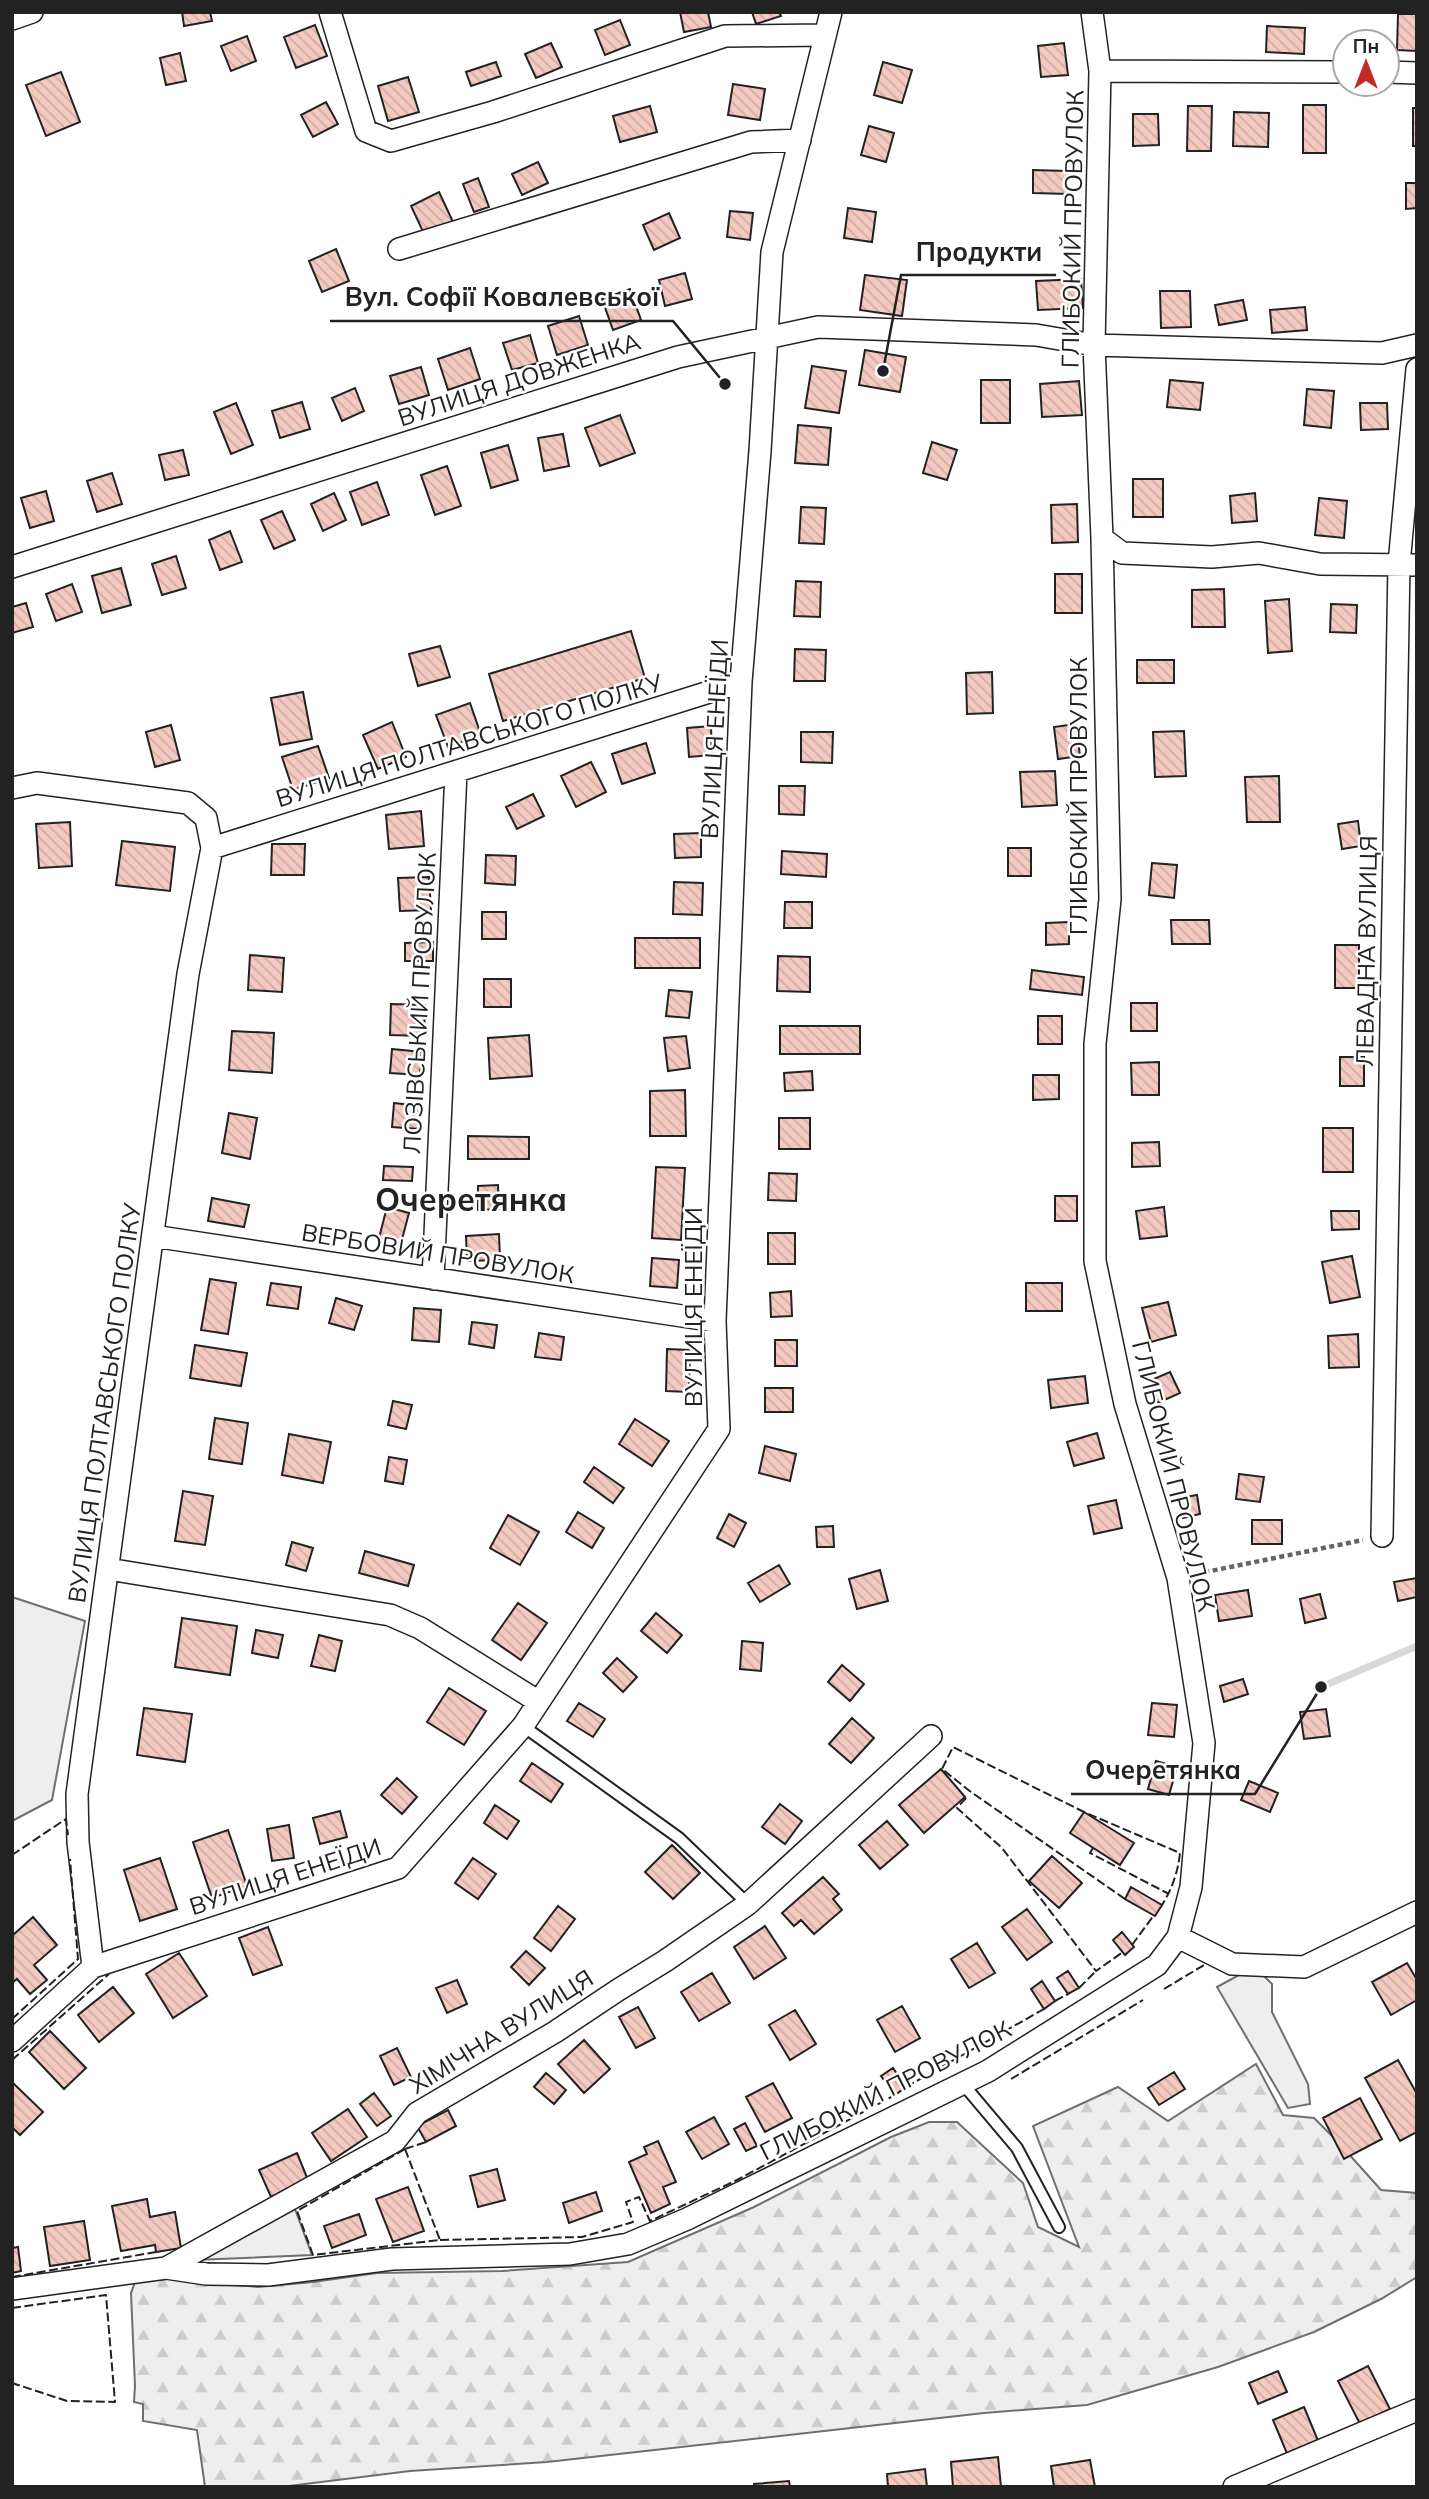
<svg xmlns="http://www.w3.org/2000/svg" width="1429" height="2499" font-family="Mulish,sans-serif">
<defs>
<pattern id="forest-firs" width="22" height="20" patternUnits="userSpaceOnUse" patternTransform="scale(1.75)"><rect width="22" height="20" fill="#eee"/><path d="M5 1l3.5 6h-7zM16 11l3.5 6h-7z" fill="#ccc"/></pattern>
<pattern id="building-back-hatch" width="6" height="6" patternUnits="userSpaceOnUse" patternTransform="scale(1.75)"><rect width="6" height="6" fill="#f3c9c0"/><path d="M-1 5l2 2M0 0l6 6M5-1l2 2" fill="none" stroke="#d0aca5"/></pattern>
</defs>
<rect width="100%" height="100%" fill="#fff"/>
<path fill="#eee" stroke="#6f6f6f" stroke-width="2" d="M12 1597 85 1621 52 1800 12 1821Z
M1261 1973 1272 1984V2012L1308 2084 1310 2104 1288 2108 1217 1987 1239 1975Z
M295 2209 312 2255 195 2260Z"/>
<path fill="url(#forest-firs)" stroke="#6f6f6f" stroke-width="2" d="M1256 2064 1283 2115 1314 2118 1339 2143 1381 2190 1417 2193V2277L1381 2299 1314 2332 1218 2367 1087 2405 984 2413 547 2462 410 2471 289 2486 205 2487 197 2430 143 2421V2404L134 2402 135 2386 131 2293 135 2282 175 2276 205 2282 258 2287 313 2282 377 2273 502 2271 628 2262 754 2207 891 2137 929 2122H957L1023 2183 1038 2227 1079 2247 1033 2126 1118 2087 1168 2121Z"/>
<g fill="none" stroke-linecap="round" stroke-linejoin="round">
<path stroke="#d9d9d9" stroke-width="7" d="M1321 1687 1417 1646"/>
</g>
<path fill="url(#building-back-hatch)" stroke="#222" stroke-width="2" d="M182 12H210L212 21 184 26Z
M680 12H708L711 27 684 32Z
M752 12H779L781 16 756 24Z
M1398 14H1417V51L1397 50Z
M620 20 630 45 605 55 595 30Z
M315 25 327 56 296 68 284 37Z
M1267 26 1305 28 1304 54 1266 52Z
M247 36 256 61 231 71 221 46Z
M551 43 562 67 536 78 525 54Z
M1064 43 1068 75 1041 77 1038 46Z
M180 53 186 81 166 85 160 58Z
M496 62 501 76 471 86 466 72Z
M883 62 912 70 902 103 874 95Z
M61 72 80 122 46 136 26 85Z
M408 77 419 112 388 121 378 86Z
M733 84 765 89 760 120 728 115Z
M326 102 338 124 313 137 301 115Z
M1303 105H1326V153H1303Z
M650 106 657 132 620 142 613 116Z
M1188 106H1212L1211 151H1187Z
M1413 108H1417V146H1413Z
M1234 112 1269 113 1268 147 1233 146Z
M1133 114H1158L1159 145 1133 146Z
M869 126 894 133 886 162 861 155Z
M538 162 548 183 522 195 512 174Z
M1033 170 1068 171V194L1033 193Z
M478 178 489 207 474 212 463 184Z
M1406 183H1417V208L1406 209Z
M439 192 454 224 426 238 411 206Z
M848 208 876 212 872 242 844 238Z
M730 211 753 213 750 240 727 237Z
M669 213 680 238 654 250 643 225Z
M336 249 349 281 322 292 309 261Z
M685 273 692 299 665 306 659 280Z
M865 275 907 280 902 316 860 310Z
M1081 279 1083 308 1038 310 1036 281Z
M630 289 641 320 613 330 602 299Z
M1160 291H1190L1191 327 1161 328Z
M1243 300 1247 320 1219 325 1215 305Z
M1305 307 1307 330 1272 333 1270 310Z
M579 316 588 345 557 355 548 326Z
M530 335 538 363 512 370 503 343Z
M470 348 480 379 448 390 438 359Z
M865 350 906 357 900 392 859 385Z
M812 366 846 371 839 413 805 408Z
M421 367 429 395 399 404 390 376Z
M981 380H1010V423H981Z
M1170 380 1203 383 1200 410 1167 407Z
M1079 381 1082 415 1042 417 1040 384Z
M355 388 364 411 342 421 332 398Z
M1307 389 1334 391 1331 428 1304 425Z
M302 402 310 429 280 438 272 411Z
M236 403 253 445 231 454 214 412Z
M1360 403H1387L1388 429 1361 430Z
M620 415 635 453 600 466 585 428Z
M798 425 831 428 828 465 795 463Z
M563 434 569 466 544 471 538 438Z
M932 442 957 450 947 480 923 473Z
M508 445 518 480 491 488 481 453Z
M183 450 189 475 165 480 159 455Z
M447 466 461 506 435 515 421 475Z
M112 473 122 504 97 512 87 481Z
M1133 479H1163V517H1133Z
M377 482 389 515 362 525 350 492Z
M46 491 54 521 30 528 21 498Z
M334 493 346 520 323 531 311 504Z
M1255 493 1257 521 1232 523 1230 496Z
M1319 498 1347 501 1344 538 1315 535Z
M1077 504 1078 542 1052 543 1051 505Z
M801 507 826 508 824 544 799 543Z
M282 511 295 540 274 549 261 520Z
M230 531 242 562 220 570 209 540Z
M176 556 186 588 162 595 152 564Z
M121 568 131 605 102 613 92 576Z
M1055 574H1082V613H1055Z
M796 581 821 582 820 617 794 616Z
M72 584 82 612 56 621 46 594Z
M1224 589 1225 627H1192V590Z
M1289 599 1292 651 1268 653 1265 601Z
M26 603 33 627 12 633V607Z
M1331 604 1357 605 1356 633 1330 632Z
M631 631 645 678 503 721 489 674Z
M440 646 450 677 418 686 409 654Z
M795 649 826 650 825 681H794Z
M1137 660H1174V683H1137Z
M992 672 993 713 967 714 966 673Z
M303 692 312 739 280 745 271 698Z
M470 703 481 735 448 747 436 715Z
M392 722 406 757 378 769 363 735Z
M1076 724 1080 756 1058 759 1054 727Z
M171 725 180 760 155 767 146 732Z
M711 726 712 755 689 757 687 728Z
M1184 731 1186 776 1155 777 1153 732Z
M801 732H833L832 763 801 762Z
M646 743 655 773 622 784 612 754Z
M318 746 329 778 293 790 282 757Z
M591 762 606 792 576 807 561 776Z
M1055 771 1057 805 1022 807 1020 772Z
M1279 776 1280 822H1247L1245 777Z
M779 786H805L804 815 779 814Z
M533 794 544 816 517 829 506 807Z
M421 811 424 846 389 849 386 815Z
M1358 821 1361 846 1342 849 1338 824Z
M70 822 72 866 39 868 36 824Z
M701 833V857L675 858 674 834Z
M122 841 175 847 170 891 116 885Z
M272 844H305L304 875H271Z
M1008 848H1031V876H1008Z
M782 851 827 854 826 877 781 874Z
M486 855 516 856 515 885 485 883Z
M1152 863 1177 865 1174 898 1149 895Z
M429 877 431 910 400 911 398 878Z
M674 882 703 883 702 915 673 914Z
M785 902H812V928H784Z
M482 912H506V939H482Z
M1171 920H1209L1210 944H1172Z
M1069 922V944L1046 945V923Z
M635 938H700V968H635Z
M433 942V961H405V943Z
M1335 945H1359V988H1335Z
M250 955 284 958 282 992 248 990Z
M778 956 810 957V992L777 991Z
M1032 970 1084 977 1082 995 1030 989Z
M484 979H511V1007H484Z
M669 990 692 992 689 1018 666 1016Z
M1131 1003H1157V1031H1131Z
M391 1004 425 1005 424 1036 390 1035Z
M1038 1016H1062V1044H1038Z
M780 1026H860V1054H780Z
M232 1031 274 1033 272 1073 229 1070Z
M529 1035 532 1076 490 1079 488 1038Z
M686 1036 690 1068 668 1071 664 1038Z
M392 1049 422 1052 420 1075 390 1073Z
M1340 1057H1364V1086H1340Z
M1159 1062V1095H1132L1131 1063Z
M812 1071 813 1090 785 1091 784 1073Z
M1033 1075H1059V1099L1033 1100Z
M685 1090 686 1136H650V1091Z
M394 1103 421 1106 419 1129 392 1127Z
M229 1113 257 1118 250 1159 222 1153Z
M779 1118H810V1149H779Z
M1323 1128H1353V1172H1323Z
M468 1136 529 1137V1159H468Z
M1159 1142 1160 1166 1132 1167V1143Z
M384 1166 413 1167 412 1181 383 1180Z
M656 1167 685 1168 681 1240 652 1238Z
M769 1173 797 1174 796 1201 768 1200Z
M498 1185 499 1209 478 1210V1186Z
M1055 1196H1077V1221H1055Z
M212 1198 249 1205 244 1227 208 1221Z
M387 1207 409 1213 401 1243 379 1238Z
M1164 1207 1167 1236 1140 1239 1136 1211Z
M1331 1211H1359V1229L1332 1230Z
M768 1233H795V1264H768Z
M499 1234 500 1260 467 1261 466 1236Z
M1352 1256 1360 1297 1330 1303 1322 1262Z
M652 1258 679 1260 677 1288 650 1286Z
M210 1279 236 1283 228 1334 201 1330Z
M271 1283 301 1287 298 1309 267 1305Z
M1026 1283H1062V1311H1026Z
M791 1291 792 1316 771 1317 770 1293Z
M336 1298 362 1306 354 1330 329 1323Z
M1168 1302 1176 1335 1151 1342 1142 1308Z
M414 1308 441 1310 439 1342 412 1340Z
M472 1322 497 1325 494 1348 469 1344Z
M539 1333 564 1337 561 1360 535 1357Z
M1358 1334 1359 1367 1329 1368 1328 1336Z
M775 1340H797V1366H775Z
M195 1345 247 1353 241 1386 190 1378Z
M667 1349 690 1350 689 1392 666 1391Z
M1170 1372 1180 1393 1158 1403 1149 1381Z
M1085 1376 1088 1403 1051 1408 1048 1380Z
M765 1388H793V1412H765Z
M393 1401 412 1405 406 1429 388 1425Z
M215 1418 248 1423 242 1464 209 1459Z
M635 1419 669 1441 652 1466 619 1444Z
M1097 1433 1104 1458 1074 1466 1067 1442Z
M289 1434 331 1442 323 1483 282 1475Z
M765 1446 796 1454 790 1481 759 1473Z
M389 1457 407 1460 403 1484 385 1481Z
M594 1467 624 1488 613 1503 584 1482Z
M1239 1474 1264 1477 1260 1502 1236 1499Z
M183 1491 213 1496 205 1545 175 1541Z
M1197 1495 1200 1514 1183 1518 1179 1498Z
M1116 1500 1122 1528 1094 1534 1088 1506Z
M578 1512 604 1528 592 1548 566 1532Z
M729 1514 746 1523 734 1547 717 1538Z
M508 1515 539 1532 520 1565 490 1548Z
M1252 1520H1282V1544H1252Z
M833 1526 834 1547H817L816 1527Z
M292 1542 313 1548 306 1571 286 1565Z
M365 1551 414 1565 408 1586 359 1573Z
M779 1565 790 1584 760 1602 748 1583Z
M880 1570 888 1601 857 1609 849 1579Z
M1417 1578V1597L1398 1601 1394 1582Z
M1248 1590 1252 1616 1219 1621 1215 1595Z
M1320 1594 1326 1618 1305 1623 1300 1599Z
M518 1603 547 1623 521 1660 492 1640Z
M656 1613 682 1635 667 1653 641 1631Z
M182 1618 237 1626 230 1675 175 1667Z
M256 1630 283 1635 278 1658 252 1653Z
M319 1635 342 1641 335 1671 311 1666Z
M742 1641 763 1643 761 1671 740 1669Z
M617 1658 637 1677 623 1692 603 1673Z
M842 1665 864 1684 850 1701 828 1682Z
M1243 1679 1248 1694 1224 1702 1220 1686Z
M449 1688 486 1711 464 1745 427 1722Z
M579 1703 605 1719 593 1737 567 1721Z
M1152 1703 1177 1705 1174 1737 1148 1735Z
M144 1708 192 1714 185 1762 137 1755Z
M1326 1709 1330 1736 1304 1739 1300 1712Z
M852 1718 874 1738 851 1763 829 1744Z
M1156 1761 1177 1767 1169 1795 1148 1789Z
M532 1763 563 1784 551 1802 520 1781Z
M941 1769 965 1797 924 1833 899 1805Z
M397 1778 417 1797 402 1814 381 1795Z
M1249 1781 1278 1793 1270 1812 1241 1800Z
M780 1804 802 1821 785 1844 762 1827Z
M495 1805 519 1821 507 1839 484 1823Z
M340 1811 347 1837 320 1844 313 1818Z
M1084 1812 1134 1843 1120 1865 1070 1833Z
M887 1821 908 1845 880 1869 859 1845Z
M289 1825 294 1858 272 1861 267 1829Z
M228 1830 247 1886 212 1898 193 1842Z
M672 1845 700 1873 673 1899 645 1872Z
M1052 1856 1082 1883 1059 1908 1029 1881Z
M160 1858 177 1909 140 1921 124 1870Z
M473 1858 496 1874 478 1899 455 1883Z
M823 1877 839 1894 833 1899 842 1910 814 1934 801 1920 794 1926 782 1913Z
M1131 1887 1162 1905 1155 1916 1125 1899Z
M558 1906 575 1919 551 1951 534 1938Z
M1027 1909 1052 1942 1027 1960 1002 1927Z
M33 1917 57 1945 34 1965 47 1980 30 1994 17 1979 12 1983V1936Z
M765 1926 786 1958 754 1979 734 1947Z
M268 1927 282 1965 253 1975 239 1938Z
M1122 1932 1134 1947 1125 1955 1113 1940Z
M977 1943 995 1973 969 1988 951 1959Z
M526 1951 545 1968 529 1985 511 1967Z
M179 1953 207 1996 173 2018 146 1974Z
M1407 1963 1417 1980V2000L1391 2015 1372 1982Z
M1068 1971 1079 1988 1068 1994 1057 1978Z
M712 1973 730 2003 699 2021 681 1992Z
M457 1980 467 2004 447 2013 436 1988Z
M1042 1981 1055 2001 1044 2009 1031 1989Z
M113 1987 134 2013 99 2042 78 2015Z
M902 2006 920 2038 895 2052 877 2020Z
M638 2007 655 2038 636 2048 619 2017Z
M795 2010 816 2044 790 2060 769 2025Z
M50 2031 86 2068 64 2089 29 2052Z
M584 2040 610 2069 584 2093 558 2064Z
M397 2048 411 2077 394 2085 380 2056Z
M1398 2060 1417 2094V2132L1400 2141 1365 2078Z
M893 2068 906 2087 895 2095 881 2076Z
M1174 2072 1185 2089 1159 2105 1148 2088Z
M546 2073 566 2090 554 2104 534 2087Z
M12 2082 43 2112 20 2135 12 2127Z
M773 2083 792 2118 765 2132 746 2097Z
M374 2093 391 2116 377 2126 360 2104Z
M1360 2098 1382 2139 1344 2159 1323 2118Z
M348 2109 367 2137 331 2161 312 2133Z
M448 2110 456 2126 426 2142 417 2126Z
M714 2117 729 2144 702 2159 686 2132Z
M745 2123 757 2146 746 2151 734 2129Z
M658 2141 676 2182 663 2187 670 2204 651 2213 629 2162 647 2154 644 2147Z
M297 2153 308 2180 271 2197 259 2170Z
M497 2169 505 2200 478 2207 470 2176Z
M408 2187 424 2231 393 2242 376 2199Z
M596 2192 602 2211 569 2223 563 2203Z
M147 2199 150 2217 175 2212 181 2248 156 2252 155 2245 121 2251 112 2206Z
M359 2214 366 2235 332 2248 324 2226Z
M84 2221 90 2260 50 2266 44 2227Z
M18 2247 21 2271 12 2273V2248Z
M1368 2366 1390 2409 1360 2424 1338 2381Z
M1278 2371 1287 2392 1258 2404 1249 2383Z
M1304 2407 1319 2443 1288 2456 1273 2420Z
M998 2457 1001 2487H953L951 2462Z
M1090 2460 1095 2487H1054L1051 2466Z
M925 2469 927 2487H888L887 2474Z
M789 2481 790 2487H754V2484Z"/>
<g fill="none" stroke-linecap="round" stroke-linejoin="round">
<defs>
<path id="lane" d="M523 1726 679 1838 748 1904
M963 2084 1017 2148 1059 2227"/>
<path id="street" d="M330 12 366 131 391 141 493 112 725 36 825 35
M12 19 32 12
M1100 71 1345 72
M1387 72 1417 73
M399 249 751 142 800 140
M1102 538 1122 553 1212 557 1259 553 1320 564 1417 565
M12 567 678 357 818 327 1036 335 1094 345 1382 353 1417 345
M12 788 37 783 188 803 206 818 212 848 188 974 77 1794 78 1842 93 1967
M212 848 741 682
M153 1236 715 1321
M433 1279 456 772
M1382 1536 1399 564 1417 369
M108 1569 390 1615 420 1628 539 1702
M1178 1937 1232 1964 1304 1967 1417 1912
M12 2041 93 1967 398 1868 523 1726 719 1429 715 1321 741 682 760 451 772 252 831 12
M166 2268 206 2274 268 2275 392 2259 570 2254 628 2244 687 2219 988 2071 1157 1965 1178 1937 1191 1887 1204 1743 1178 1578 1125 1404 1095 1261V1044L1110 899 1102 538 1094 345 1100 71 1092 12
M12 2289 166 2268 395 2141 417 2113 555 2032 618 1990 665 1961 748 1904 931 1736
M1234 2487 1417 2410"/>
</defs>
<use href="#lane" stroke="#222" stroke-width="14"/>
<use href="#street" stroke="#222" stroke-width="24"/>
<path stroke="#646464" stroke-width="4.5" stroke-dasharray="5 3.5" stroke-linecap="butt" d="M1196 1574 1363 1540"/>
<use href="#lane" stroke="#fff" stroke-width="10"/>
<use href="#street" stroke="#fff" stroke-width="21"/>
<path stroke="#222" stroke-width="2" stroke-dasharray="9 3.5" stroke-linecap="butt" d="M966 1798 957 1808 1002 1848 1096 1971 1123 1952
M1093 1848 1090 1853 1169 1894
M12 1855 66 1819 68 1835
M1125 1899 971 1792 942 1769 953 1747 1084 1812 1180 1853C1178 1872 1172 1889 1162 1905
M1132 1945 1154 1915
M1079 1988 1096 1971
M1164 1989 1204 1965
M1055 2001 1068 1994
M12 2019 78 1959 70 1859
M12 2060 109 1974
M1011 2079 1143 2000
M906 2087 1044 2009
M405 2149 440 2240 313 2255 297 2211Z
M405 2149 426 2142
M440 2240 582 2237 633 2222 626 2202 639 2197 650 2221 737 2180 895 2095
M12 2277 156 2252
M12 2308 106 2295 115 2402 67 2401 12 2383"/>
</g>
<g text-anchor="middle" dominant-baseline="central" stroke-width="5" stroke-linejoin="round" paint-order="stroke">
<g font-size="24" fill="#222" stroke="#fff">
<text transform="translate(1072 229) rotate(-89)">ГЛИБОКИЙ ПРОВУЛОК</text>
<text transform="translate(519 379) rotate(-18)">ВУЛИЦЯ ДОВЖЕНКА</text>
<text transform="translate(714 739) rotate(-87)">ВУЛИЦЯ ЕНЕЇДИ</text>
<text transform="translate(469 740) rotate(-17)">ВУЛИЦЯ ПОЛТАВСЬКОГО ПОЛКУ</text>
<text transform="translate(1078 796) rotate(-90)">ГЛИБОКИЙ ПРОВУЛОК</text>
<text transform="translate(1366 951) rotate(-89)">ЛЕВАДНА ВУЛИЦЯ</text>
<text transform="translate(419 1003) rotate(-87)">ЛОЗІВСЬКИЙ ПРОВУЛОК</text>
<text transform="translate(438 1253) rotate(9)">ВЕРБОВИЙ ПРОВУЛОК</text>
<text transform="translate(693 1307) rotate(-90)">ВУЛИЦЯ ЕНЕЇДИ</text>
<text transform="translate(104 1403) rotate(-82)">ВУЛИЦЯ ПОЛТАВСЬКОГО ПОЛКУ</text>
<text transform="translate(1174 1476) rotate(76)">ГЛИБОКИЙ ПРОВУЛОК</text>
<text transform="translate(285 1876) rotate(-18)">ВУЛИЦЯ ЕНЕЇДИ</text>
<text transform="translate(501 2031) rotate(-32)">ХІМІЧНА ВУЛИЦЯ</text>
<text transform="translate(885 2090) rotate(-27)">ГЛИБОКИЙ ПРОВУЛОК</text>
</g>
<g font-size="32" font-weight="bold" fill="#222" stroke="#fff">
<text x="471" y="1199">Очеретянка</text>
</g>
</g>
<path fill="none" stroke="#222" stroke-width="2.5" d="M883 371L901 275H1056M725 384L673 321H330M1321 1687L1255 1794H1071"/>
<g fill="#222" stroke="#fff" stroke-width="2.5">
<circle cx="883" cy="371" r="7"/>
<circle cx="725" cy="384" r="7"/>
<circle cx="1321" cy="1687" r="7"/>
</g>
<g font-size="26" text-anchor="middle" font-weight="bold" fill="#222" stroke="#fff" stroke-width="5" stroke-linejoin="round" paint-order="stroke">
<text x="979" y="261">Продукти</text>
<text x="502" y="306">Вул. Софії Ковалевської</text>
<text x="1163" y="1779">Очеретянка</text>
</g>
<rect width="1429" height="2499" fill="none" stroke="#222222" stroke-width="28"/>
<g transform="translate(1366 63)"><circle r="33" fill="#ffffff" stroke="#a7a7a7" stroke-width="2"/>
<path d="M0-5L12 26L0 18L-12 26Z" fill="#c62828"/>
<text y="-10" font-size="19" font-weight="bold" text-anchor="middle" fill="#222222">Пн</text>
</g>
</svg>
